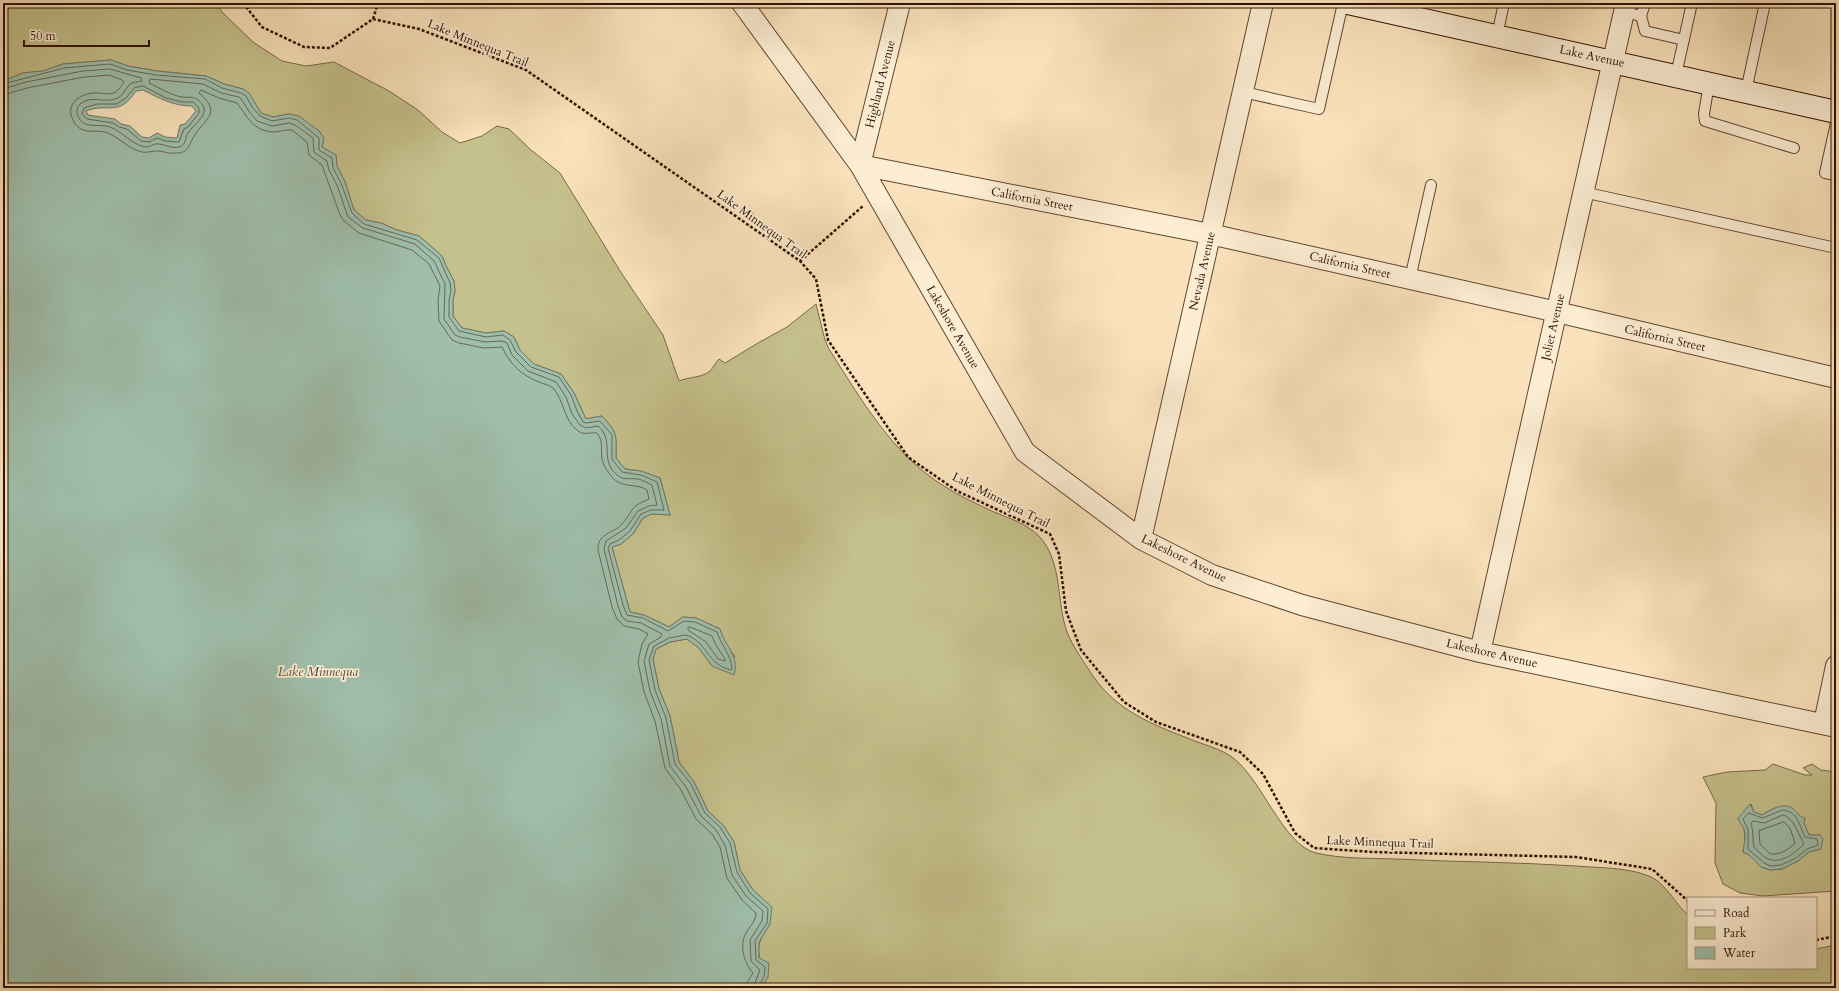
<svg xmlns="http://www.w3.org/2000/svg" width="1839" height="991" font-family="Cardo,serif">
<rect width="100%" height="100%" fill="#fae3bc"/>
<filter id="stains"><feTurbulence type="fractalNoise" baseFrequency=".005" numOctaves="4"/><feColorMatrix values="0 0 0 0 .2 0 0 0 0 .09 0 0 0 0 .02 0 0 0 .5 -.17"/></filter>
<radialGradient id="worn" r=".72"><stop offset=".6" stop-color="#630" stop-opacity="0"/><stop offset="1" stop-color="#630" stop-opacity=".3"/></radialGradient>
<path fill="#c5c18c" stroke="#7a6846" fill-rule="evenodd" d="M3 3H216L222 12 253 42 282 61 306 66 334 62 389 91 418 110 442 132 460 143 482 136 497 126 509 129 531 150 560 173 620 271 663 335 679 381C688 377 702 378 710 371 713 368 715 363 719 359L725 363 758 343 787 327 816 304 825 340 829 349C861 399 892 454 944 486 959 496 977 504 994 512 1009 518 1027 524 1039 536 1063 562 1056 601 1067 632 1073 647 1084 662 1093 676 1116 710 1153 725 1190 739 1204 745 1219 748 1232 757 1262 779 1283 845 1316 853 1342 859 1369 858 1395 859 1455 862 1516 862 1576 866 1599 868 1626 867 1649 876 1666 883 1674 903 1688 915V968H1816V949L1836 945V988H761L768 977C756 951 754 948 770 924L763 899 753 890 740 870 734 842 723 825 708 811 694 782 679 762 670 716 659 689 653 659 656 649 670 642 687 639 699 648 712 666 735 657 723 640 720 629 696 618 683 617 669 627 644 615 630 612 612 547 621 544 633 534 643 518 651 514 670 515 660 478 641 471 625 469 616 458C616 434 618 434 602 416L586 419 574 393 561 374 534 364 520 350 514 337 504 331 486 333 462 328 453 316V300L455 291 454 281 446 266 442 256 419 236 397 230 381 223 366 220 354 210 345 182 337 166 336 155 322 147 324 138 319 131 299 117 289 114 273 117 261 113 249 94 243 89 224 84 206 76 157 71 128 66 111 60 63 64 43 71 23 73 3 81Z
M1773 764 1805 775H1812L1803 768 1812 764 1821 770 1836 772V891L1763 896 1740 893 1723 884 1715 863 1716 803 1703 777 1727 772 1765 770ZM1751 804 1754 812 1762 815C1780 803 1793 803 1804 823 1806 827 1806 831 1809 835H1820L1821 849 1809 852 1798 861 1782 869 1770 870 1761 867 1749 855 1743 852 1745 841 1744 829Z"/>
<path fill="#9fbfac" stroke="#727968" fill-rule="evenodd" d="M111 60 128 66 157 71 206 76 224 84 243 89 249 93 261 113 273 117 289 114 299 116 319 131 324 138 322 147 336 155 337 166 345 182 354 210 366 220 381 223 397 230 419 236 442 256 446 266 454 281 455 291 453 300V316L462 328 486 333 504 331 514 337 520 350 534 364 561 374 574 393 586 419 602 416C618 434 616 434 616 458L625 469 641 471 660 478 670 515 651 514 643 518 633 534 621 544 612 547 630 612 644 615 669 627 683 617 696 618 720 629C725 646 740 657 734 675L712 666 699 648 687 639 670 642 656 649 653 659 659 689 670 716 679 762 694 782 708 811 723 825 734 842 740 870 753 890 772 907 770 924 759 942V958L769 963 768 977 761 988H3V81L23 73 43 71 63 64ZM143 90C159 98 173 106 192 106L196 111 185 124 180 125 177 138 165 137 157 133 149 138 142 137 130 126 121 124 115 119 88 115 86 111C109 102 118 118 136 91Z
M1750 804 1754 812 1762 815C1770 810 1784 802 1792 808 1798 812 1797 816 1805 818L1804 823 1809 835H1820L1823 839 1821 849 1809 852 1798 861 1782 869 1770 870 1761 867 1749 855 1743 852C1744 845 1746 837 1744 829 1742 825 1739 823 1738 818Z"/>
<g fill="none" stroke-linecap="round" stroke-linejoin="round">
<path stroke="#676856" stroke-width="1" d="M3 84 64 68 110 64 127 70 156 75 205 79 222 88 241 93 246 96 252 107 260 116 272 121 289 118 297 120 319 138V150L332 158 333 168 341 183 352 213 364 224 417 240 439 258 450 283 451 291 449 300V317L459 331 486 337 503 335 510 340 516 352 531 367 559 377 571 395 577 411 583 422 586 423 600 421 612 435V459L622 472 641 475 657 482 664 510H651L641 514 630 531 619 540 610 544 608 548 623 605 627 615 643 618 668 631 684 621 695 622 717 632C721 645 731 655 732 668L731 670C706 664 708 642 686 635L669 638 654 646 649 660 655 690 666 718 675 764 691 784 705 813 720 827 730 843 737 872 750 893 768 909 767 923 755 941 756 960 765 967 764 976 758 988
M143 86 166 98 182 102H193L199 108V113L188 127 184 129 179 142 165 141 157 138 149 142 141 141 127 129 119 127 113 123 87 119 82 114 84 108 97 104H117L127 97 134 88Z
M3 89 26 82 83 71 110 69 141 78 142 81C138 82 133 82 130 84 125 89 123 97 115 99 104 103 90 95 80 104 77 107 76 112 78 116 83 130 99 123 110 127 123 132 132 145 146 147 151 147 154 143 158 144 165 144 171 149 179 147 187 145 184 138 188 133 191 128 197 124 200 119 207 112 205 105 197 99 192 96 187 98 182 97 170 95 160 88 149 83L150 79 203 84 221 93 239 97 242 100 248 110 257 121 272 126 289 123 295 125 313 138 314 152 327 161 329 170 337 185 348 217 363 228 415 244 434 261 445 284 444 319 455 335 460 337 485 342 502 341 507 343 512 355 528 371 556 382 566 397 572 414 580 425 586 428 598 426C616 441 597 462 620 477 625 480 633 478 638 479 643 480 648 483 652 485L657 505 649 506 638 511 626 528 606 541 604 549 618 606 622 617 627 621 641 623 662 634 661 637 649 644 644 661 650 691 661 719 670 766 686 787 701 816 716 830 725 845 732 875 746 896 763 911 762 921 750 940 751 961 760 970 753 988
M3 95 27 88 84 77 109 75 122 80 124 82C121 86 118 92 113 93 109 95 103 93 98 93 88 92 74 97 71 108 70 112 71 116 73 120 81 137 95 128 108 133 118 137 126 146 136 150 146 155 152 150 159 151 165 152 171 154 177 153 188 153 189 145 193 138 203 119 224 114 199 93L201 90 219 98 237 103C247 116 253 131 273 132 279 132 286 129 292 130L307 142 309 155 322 165 340 215 344 221 359 233 412 250 429 264 440 286 438 300 439 321 452 340 459 343 484 348 502 347C510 364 521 375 539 382 543 384 550 385 553 388 564 400 564 421 577 430 583 436 590 432 597 433 607 446 595 456 609 473 611 476 614 480 618 482 626 487 638 484 647 490L649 499C628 508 635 509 622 524 613 534 597 533 598 550L612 607 617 619 624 626 639 629 648 634 642 644 638 662 644 692 655 721 665 768 681 790 696 819 712 834 720 847 727 878 742 900 756 913C756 921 750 926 746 933 739 945 744 963 753 973L748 981 747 988
M690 627 712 636 716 645 725 659V661L718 659 706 642 688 630V628Z
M1783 810C1799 812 1799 826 1805 837L1817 839 1818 845 1807 849 1796 858 1781 865 1771 866 1764 863 1748 849V829L1743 819 1749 813 1762 818Z
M1783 815C1794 817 1799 836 1804 844 1792 856 1775 868 1761 854 1759 852 1755 849 1754 847 1753 845 1753 828 1751 823L1753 821 1764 823Z
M1784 822 1790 828 1795 843C1789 850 1779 855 1770 854L1760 844 1759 831Z"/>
<defs>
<path id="lane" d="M1624 12 1641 16 1645 31 1684 40
M1641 16 1645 3
M1497 36 1504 3
M1676 75 1692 3
M1709 83 1704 114 1705 121 1794 148
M1746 91 1765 3
M1243 92 1319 109 1343 3
M1836 123 1825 173 1836 175
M1583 192 1836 248
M1410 279 1431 185"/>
<path id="street" d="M742 3 860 165 1025 452 1141 539 1212 575 1302 605 1480 652 1836 727
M900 3 860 165 1210 234 1557 312 1836 378
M1141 539 1263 3
M1480 652 1626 3
M1824 723 1836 666"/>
<path id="secondary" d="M1348 3 1836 112"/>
</defs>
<use href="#lane" stroke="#624530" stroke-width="12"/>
<use href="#street" stroke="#624530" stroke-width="22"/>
<use href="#secondary" stroke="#2f1001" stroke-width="24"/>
<path stroke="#2f1001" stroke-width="2.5" stroke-dasharray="3 2" stroke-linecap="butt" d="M243 3 262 27 304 47 330 48 373 19 419 29 526 70 800 261 816 279 828 340 908 457 957 491 1050 534 1059 554 1066 611 1081 650 1124 702 1156 722 1240 752 1263 774 1295 833 1314 848 1373 852 1576 857 1652 869 1688 901
M373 19 378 3
M800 261 863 206
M1816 940 1836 936"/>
<use href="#lane" stroke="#fcedd3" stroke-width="10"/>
<use href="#street" stroke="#fcedd3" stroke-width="20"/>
<use href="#secondary" stroke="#fcedd3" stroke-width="22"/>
</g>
<g text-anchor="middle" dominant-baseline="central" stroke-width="3.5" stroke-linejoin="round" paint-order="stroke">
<g font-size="12" fill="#2f1001" stroke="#fcedd3">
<text transform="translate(478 43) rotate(22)">Lake Minnequa Trail</text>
<text transform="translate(1592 56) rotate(12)">Lake Avenue</text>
<text transform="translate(880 84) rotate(-76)">Highland Avenue</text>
<text transform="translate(1032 199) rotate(11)">California Street</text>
<text transform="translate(762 224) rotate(36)">Lake Minnequa Trail</text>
<text transform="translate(1350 265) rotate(13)">California Street</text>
<text transform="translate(1202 271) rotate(-77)">Nevada Avenue</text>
<text transform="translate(953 327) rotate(60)">Lakeshore Avenue</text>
<text transform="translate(1553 327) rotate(-77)">Joliet Avenue</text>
<text transform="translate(1665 338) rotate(13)">California Street</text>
<text transform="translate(1001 500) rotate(27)">Lake Minnequa Trail</text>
<text transform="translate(1184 558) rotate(26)">Lakeshore Avenue</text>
<text transform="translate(1492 653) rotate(13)">Lakeshore Avenue</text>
<text transform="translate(1380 842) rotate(2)">Lake Minnequa Trail</text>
</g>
<g font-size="13" font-style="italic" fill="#564d3d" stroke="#fcedd3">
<text x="318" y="672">Lake Minnequa</text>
</g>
</g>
<rect width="1839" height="991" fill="none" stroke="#fae3bc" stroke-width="16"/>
<rect x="4" y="4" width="1831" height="983" fill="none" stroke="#2f1001" stroke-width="2"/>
<rect x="8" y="8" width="1823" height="975" fill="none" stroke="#2f1001"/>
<rect x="1687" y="897" width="130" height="72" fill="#fcedd3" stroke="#aa957f"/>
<rect x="1695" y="910" width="20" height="6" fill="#fcedd3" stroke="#aa957f"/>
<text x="1723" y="917" font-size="12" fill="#2f1001">Road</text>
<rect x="1695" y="927" width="20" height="12" fill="#c5c18c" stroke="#aa957f"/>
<text x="1723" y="937" font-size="12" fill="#2f1001">Park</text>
<rect x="1695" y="947" width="20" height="12" fill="#9fbfac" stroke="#aa957f"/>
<text x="1723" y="957" font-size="12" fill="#2f1001">Water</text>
<path d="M24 40v6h125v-6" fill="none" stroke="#2f1001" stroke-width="2"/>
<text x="30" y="40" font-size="12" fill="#2f1001" stroke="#fcedd3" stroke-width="3" paint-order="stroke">50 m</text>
<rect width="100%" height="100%" filter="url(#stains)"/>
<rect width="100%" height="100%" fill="url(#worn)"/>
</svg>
